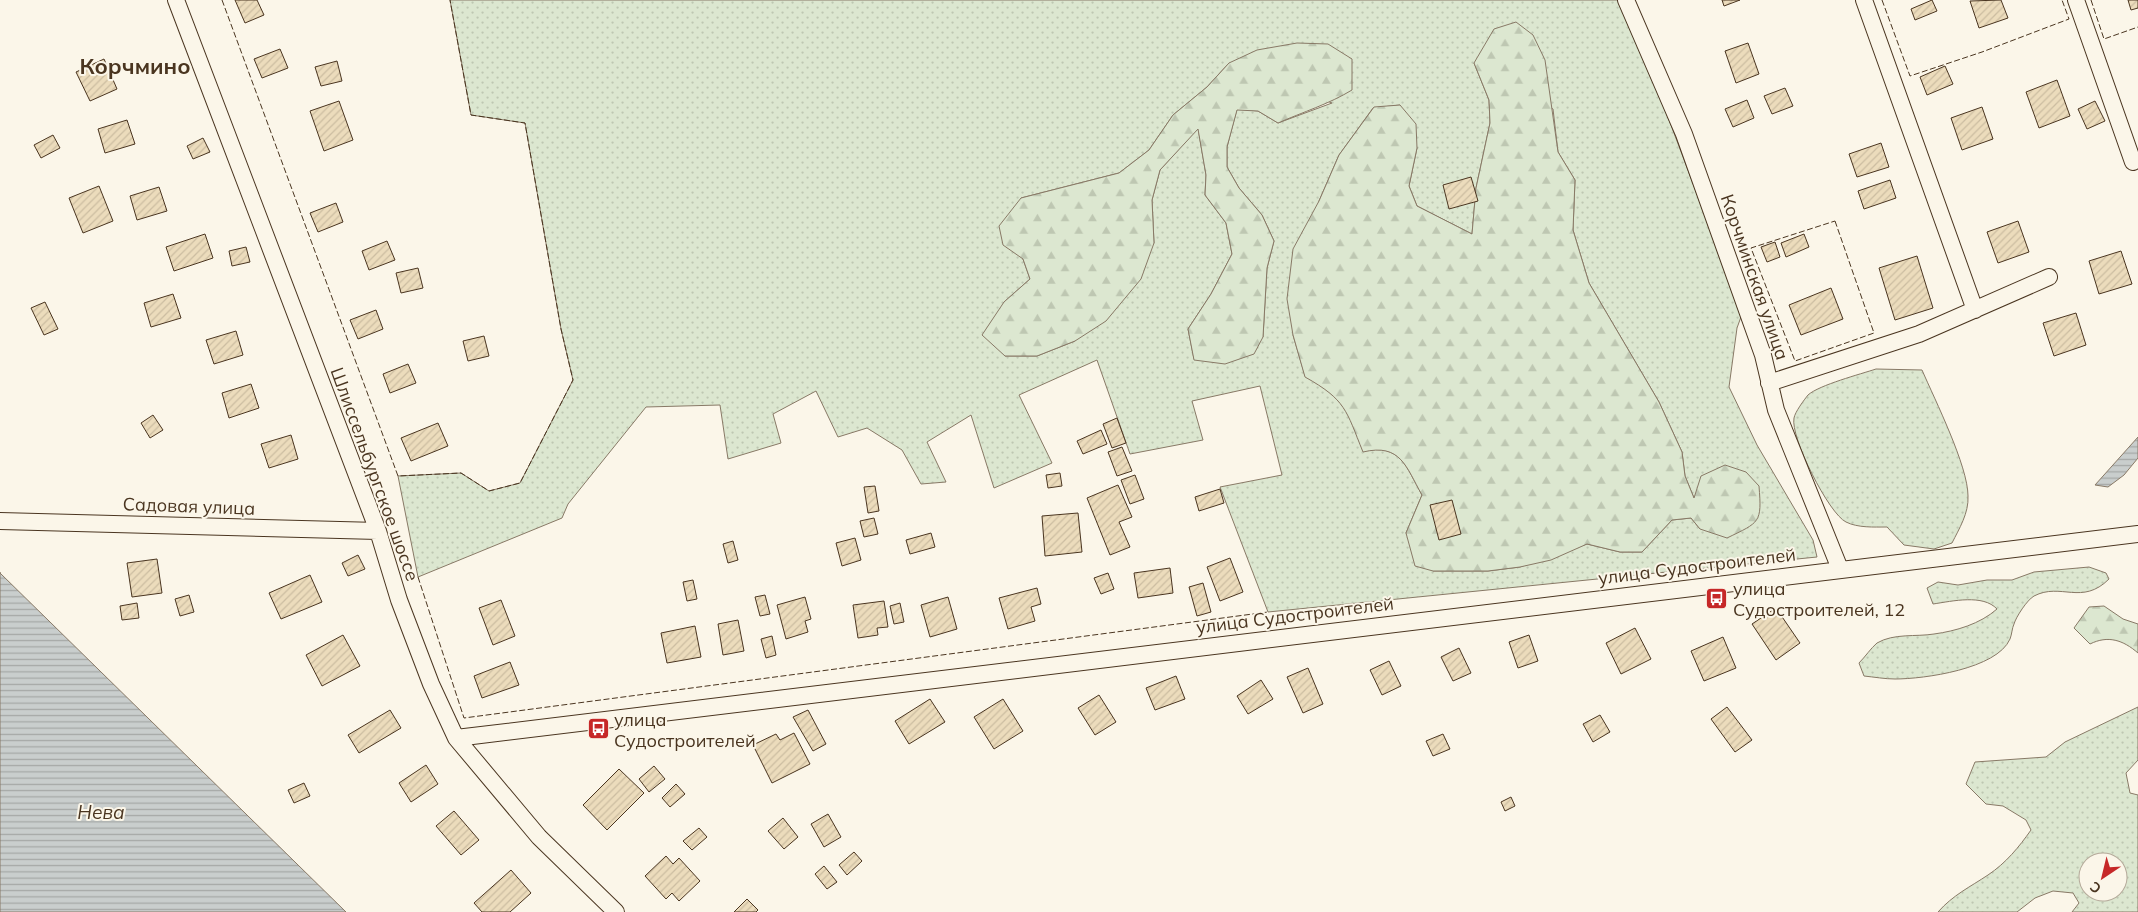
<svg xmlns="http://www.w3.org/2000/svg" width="2138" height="912" font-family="Mulish,sans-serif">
<defs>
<pattern id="grass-dots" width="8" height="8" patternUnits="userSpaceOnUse" patternTransform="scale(1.25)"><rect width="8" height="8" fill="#dce7d0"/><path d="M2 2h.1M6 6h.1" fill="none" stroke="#bec7b2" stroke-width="1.8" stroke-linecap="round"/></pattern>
<pattern id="forest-firs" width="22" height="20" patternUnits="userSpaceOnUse" patternTransform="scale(1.25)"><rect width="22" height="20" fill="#dce7d0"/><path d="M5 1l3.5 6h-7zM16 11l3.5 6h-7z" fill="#bec7b2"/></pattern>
<pattern id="water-rules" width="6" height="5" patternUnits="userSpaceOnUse" patternTransform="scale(1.25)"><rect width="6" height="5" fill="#c9cecd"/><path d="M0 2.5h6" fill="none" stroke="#a5a8a6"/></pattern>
<pattern id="building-hatch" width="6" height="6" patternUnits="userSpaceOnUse" patternTransform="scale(1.25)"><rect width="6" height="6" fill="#ecdcbc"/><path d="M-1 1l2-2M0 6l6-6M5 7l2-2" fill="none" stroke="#ccbda1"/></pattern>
</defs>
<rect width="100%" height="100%" fill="#fbf6e9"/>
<path fill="url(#grass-dots)" stroke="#887966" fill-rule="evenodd" d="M450 0H1624L1742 314 1737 328 1729 387 1757 445 1813 540 1817 557 1268 612 1220 487 1282 475 1260 386 1192 401 1203 440 1130 454 1097 360 1019 395 1052 463 994 488 971 415 927 442 946 482 921 484 902 450 867 428 838 437 816 391 773 414 781 443 728 459 720 405 646 407 568 504 562 518 418 577 398 476 461 473 489 491 520 483 573 380 561 329 525 123 471 115ZM1229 63 1332 103 1278 123 1258 111 1237 109 1227 147V167L1239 188 1262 215 1274 241 1267 268 1263 337 1194 359 1188 329 1211 294 1232 254 1226 223 1205 195 1206 175 1198 128 1160 170 1152 200 1154 243 1075 341 1037 356H1005L1004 302 1030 279 1023 259 1021 198 1119 173 1149 150 1173 115 1207 87ZM1474 63 1553 109 1558 152 1575 180 1573 230 1589 283 1659 402 1682 452 1685 476 1694 498 1700 529 1691 518 1672 520 1642 552H1620L1587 544 1520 567 1488 571H1433L1406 533 1422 495C1406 467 1401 443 1363 451 1346 409 1346 400 1305 376L1293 335 1319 201 1339 155 1373 108 1400 105 1417 148 1409 186 1417 206 1472 234 1476 188 1490 123 1489 100Z
M1876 369 1922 370C1935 400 1968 466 1968 496 1969 513 1959 529 1952 543L1934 549 1904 545 1887 527C1874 527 1858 528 1846 522 1829 514 1790 437 1794 418 1795 412 1804 400 1808 395 1819 385 1861 374 1876 369Z
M2089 567 2106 573 2109 579C2082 606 2061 582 2034 596 2027 600 2016 617 2014 624 2012 628 2012 634 2010 639 1997 669 1924 679 1895 679 1885 679 1874 677 1864 676L1859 663C1865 657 1871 648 1877 643 1894 633 1916 637 1934 634 1956 631 1980 624 1997 609 1983 594 1953 601 1933 604L1927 588 1938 582 1958 585 1987 580H2012L2034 572Z
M2138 707V760L2126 773 2130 793 2138 795V912H2072L2079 903 2073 893 2053 891 2035 898 2017 912H1938C1953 895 1970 887 1988 875 2006 863 2019 847 2031 830L2026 820 2003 806 1986 804 1966 784 1975 762 2046 757 2065 742ZM2088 862H2118V892H2088Z"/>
<path fill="url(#forest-firs)" stroke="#887966" d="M1516 22 1533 35 1545 60 1558 152 1575 180 1573 230 1589 283 1659 402 1682 452 1685 476 1694 498 1701 476 1725 465 1746 472 1759 486C1762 523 1760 522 1727 538L1700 529 1691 518 1672 520 1642 552H1620L1587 544 1551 560 1520 567 1488 571H1433L1415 566 1406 533 1422 495C1406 467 1401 443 1363 452 1346 410 1346 400 1305 377L1293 335 1287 299 1293 249 1319 201 1339 155 1374 107 1400 105 1416 124 1417 148 1409 186 1417 206 1472 234 1476 188 1490 123 1489 100 1474 63 1494 29Z
M1297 43 1328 44 1352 59V90C1329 104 1303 112 1278 123L1258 111 1237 110 1227 147V167L1239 188 1262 215 1274 241 1267 268 1263 337 1254 354 1225 364 1194 360 1188 329 1211 294 1232 254 1226 223 1205 195 1206 175 1198 129 1160 170 1152 200 1154 243 1141 279 1106 321 1075 341 1037 356H1005L982 335 1004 302 1030 279 1023 259 1003 245 999 226 1021 198 1119 173 1149 150 1173 115 1207 87 1229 63 1257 50Z
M2104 606 2123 619 2138 624V653C2123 640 2108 635 2090 644L2074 628 2089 607Z"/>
<path fill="url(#water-rules)" stroke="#887966" d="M2138 437V458L2124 475 2108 487 2095 485Z
M0 572V573L346 912H0Z"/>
<path fill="url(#building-hatch)" stroke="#4a3520" d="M235 0H257L264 15 245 23Z
M1722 0H1740L1724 6Z
M1932 0 1937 11 1915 20 1911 9Z
M2001 0 2008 18 1979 28 1970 1Z
M2128 0H2138V8L2131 10Z
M1748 43 1759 74 1736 83 1725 51Z
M280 49 288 68 262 78 254 59Z
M104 59 117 89 90 101 76 72Z
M337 61 342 81 321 86 315 67Z
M1945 66 1953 84 1927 95 1920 77Z
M2057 80 2070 116 2039 128 2026 92Z
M1785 88 1793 106 1772 114 1764 96Z
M1747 100 1754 118 1733 127 1725 109Z
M339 101 353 140 324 151 310 111Z
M2095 101 2105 121 2087 129 2078 109Z
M1982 107 1993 139 1962 150 1951 118Z
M127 120 135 144 105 153 98 129Z
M53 135 60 148 41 158 34 145Z
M203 138 210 152 193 159 187 146Z
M1881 143 1889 167 1857 177 1849 154Z
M1471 177 1478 201 1449 209 1443 185Z
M1890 180 1896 198 1864 209 1858 191Z
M99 186 113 221 83 233 69 198Z
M159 187 167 211 137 220 130 196Z
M336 203 343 222 318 232 310 213Z
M2018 221 2029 252 1998 263 1987 232Z
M205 234 213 258 174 271 166 247Z
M1804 234 1809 247 1786 257 1781 243Z
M387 241 395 260 369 270 362 251Z
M1775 242 1780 257 1767 262 1761 247Z
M246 247 250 262 232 266 229 251Z
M2121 251 2132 284 2099 294 2089 261Z
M1917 256 1933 308 1895 320 1879 268Z
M418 268 423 288 401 293 396 273Z
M1831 288 1843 319 1801 335 1789 305Z
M173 294 181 318 151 327 144 303Z
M45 302 58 329 44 335 31 308Z
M376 310 383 329 358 339 350 320Z
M2076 313 2086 345 2054 356 2043 323Z
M236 331 243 355 214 364 206 340Z
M484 336 489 356 468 361 463 341Z
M408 364 416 383 390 393 383 374Z
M251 384 259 408 229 418 222 393Z
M153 415 163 430 150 438 141 423Z
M1117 418 1126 443 1112 448 1103 424Z
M438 423 448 446 411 461 401 438Z
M1101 430 1107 444 1083 454 1077 441Z
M291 435 298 459 269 468 261 444Z
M1122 447 1132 471 1117 476 1108 452Z
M1060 473 1062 486 1048 488 1046 475Z
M1135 475 1144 499 1130 504 1121 480Z
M1118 485 1132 517 1119 522 1130 547 1110 555 1087 498Z
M875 486 879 511 868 513 864 487Z
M1220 489 1224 503 1199 511 1195 497Z
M1452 500 1461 534 1439 540 1430 505Z
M1078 513 1082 552 1045 556 1042 516Z
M874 518 878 534 864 537 860 521Z
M931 533 935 547 910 554 906 540Z
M855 538 861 560 842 566 836 543Z
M733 541 738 560 728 563 723 544Z
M358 555 365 569 348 576 342 563Z
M1230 558 1243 592 1220 601 1207 567Z
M157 559 162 593 132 597 127 563Z
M1170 568 1173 593 1138 598 1134 573Z
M1108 573 1114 589 1101 594 1094 578Z
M310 575 322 602 281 619 269 593Z
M693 580 697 599 687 601 683 582Z
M1203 583 1211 612 1197 616 1189 587Z
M1037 588 1041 604 1031 607 1035 621 1008 629 999 598Z
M189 595 194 612 180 616 175 599Z
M765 595 770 614 760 616 755 597Z
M805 597 811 619 805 621 808 632 786 639 777 605Z
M948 597 957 629 930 637 921 605Z
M501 600 515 636 493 645 479 608Z
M884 601 888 627 877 628 878 635 858 638 853 605Z
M137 603 139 618 122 620 120 606Z
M900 603 904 622 894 624 890 606Z
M1776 608 1800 643 1776 660 1752 624Z
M738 620 744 651 723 655 718 624Z
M695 626 701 657 667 663 661 633Z
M1635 628 1651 659 1621 674 1606 643Z
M343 635 360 666 322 686 306 655Z
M1529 635 1538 661 1518 668 1509 642Z
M772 636 776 655 766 658 761 639Z
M1723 637 1736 668 1704 681 1691 651Z
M1459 648 1471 673 1453 681 1441 657Z
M1389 661 1401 686 1382 695 1370 670Z
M510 662 519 685 482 698 474 676Z
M1308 668 1323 704 1303 713 1287 677Z
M1176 676 1185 699 1155 710 1146 688Z
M1261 680 1273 699 1248 714 1237 696Z
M1099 695 1116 722 1095 735 1078 708Z
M930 699 945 722 909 744 895 721Z
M1003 699 1023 731 994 749 974 717Z
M1727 707 1752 740 1735 752 1711 719Z
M390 710 401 728 359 753 348 735Z
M808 710 826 744 813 751 793 717Z
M1600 715 1610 732 1593 742 1583 724Z
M794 733 810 764 772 783 753 745 776 734 780 740Z
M1443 734 1450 749 1433 756 1426 741Z
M426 765 438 784 411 802 399 783Z
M654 766 665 779 649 792 639 779Z
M619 769 644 793 607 830 583 805Z
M304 783 310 796 294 803 288 790Z
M676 784 685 794 670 807 662 798Z
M1511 797 1515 806 1505 811 1501 802Z
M454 811 479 840 461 855 436 826Z
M828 814 841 837 824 847 811 824Z
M783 818 798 837 784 849 768 831Z
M699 828 707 837 692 850 683 841Z
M854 852 862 861 847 875 839 865Z
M666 856 673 864 679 858 700 881 679 901 672 893 666 899 645 876Z
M824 866 837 882 827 889 815 874Z
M511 870 531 893 510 912H482L474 903Z
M747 899 758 910 756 912H734Z"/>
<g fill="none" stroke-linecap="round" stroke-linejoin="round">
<defs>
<path id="street" d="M176 0 378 531 399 600 431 684 456 738 539 837 616 912
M1626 0 1684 134 1763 355 1776 410 1840 569
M1864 0 1975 310
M2076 0 2133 162
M1769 383 1919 334 2049 277
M0 521 378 531
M456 738 2138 534"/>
</defs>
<use href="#street" stroke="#4a3520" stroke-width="18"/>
<use href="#street" stroke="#fbf6e9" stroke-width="16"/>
<path stroke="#4a3520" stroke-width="1" stroke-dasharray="6 2.5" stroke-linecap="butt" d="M222 0 398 476 461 473 489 491 520 483 573 380 561 329 525 123 471 115 450 0
M1882 0 1910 76 1982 52 2069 19 2062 0
M2091 0 2104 39 2138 27
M1835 221 1874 333 1795 361 1751 248Z
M418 577 464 718 1268 612"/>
</g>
<defs>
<symbol id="bus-square" viewBox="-11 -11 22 22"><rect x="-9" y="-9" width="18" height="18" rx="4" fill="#c62828" stroke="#fbf6e9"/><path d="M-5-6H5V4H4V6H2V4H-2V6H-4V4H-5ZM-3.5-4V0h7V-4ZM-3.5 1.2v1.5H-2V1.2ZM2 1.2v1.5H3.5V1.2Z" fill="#fff"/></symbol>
</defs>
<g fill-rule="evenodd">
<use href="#bus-square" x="1704" y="586" width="25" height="25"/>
<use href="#bus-square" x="586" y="716" width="25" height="25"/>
</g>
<g text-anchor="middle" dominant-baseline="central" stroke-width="4" stroke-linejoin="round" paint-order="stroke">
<g font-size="18" fill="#4a3520" stroke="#fbf6e9">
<text transform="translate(1755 277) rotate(71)">Корчминская улица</text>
<text transform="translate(375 474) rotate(70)">Шлиссельбургское шоссе</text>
<text transform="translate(189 506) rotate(2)">Садовая улица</text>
<text transform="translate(1697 566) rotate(-7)">улица Судостроителей</text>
<text transform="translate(1295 615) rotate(-7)">улица Судостроителей</text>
</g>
<g font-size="18" fill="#4a3520" stroke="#fbf6e9" text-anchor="start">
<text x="1733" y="588">улица<tspan x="1733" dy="21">Судостроителей, 12</tspan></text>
<text x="614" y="719">улица<tspan x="614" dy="21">Судостроителей</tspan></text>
</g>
<g font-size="19" font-style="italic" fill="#4a3520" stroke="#fbf6e9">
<text x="101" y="812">Нева</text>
</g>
<g font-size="22" font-weight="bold" fill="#4a3520" stroke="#fbf6e9">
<text x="135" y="66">Корчмино</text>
</g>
</g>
<g transform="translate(2103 877) rotate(215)"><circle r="24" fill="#fbf6e9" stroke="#b4a999"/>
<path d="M0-4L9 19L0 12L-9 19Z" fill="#c62828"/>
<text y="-8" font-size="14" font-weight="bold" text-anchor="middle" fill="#4a3520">С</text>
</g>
</svg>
